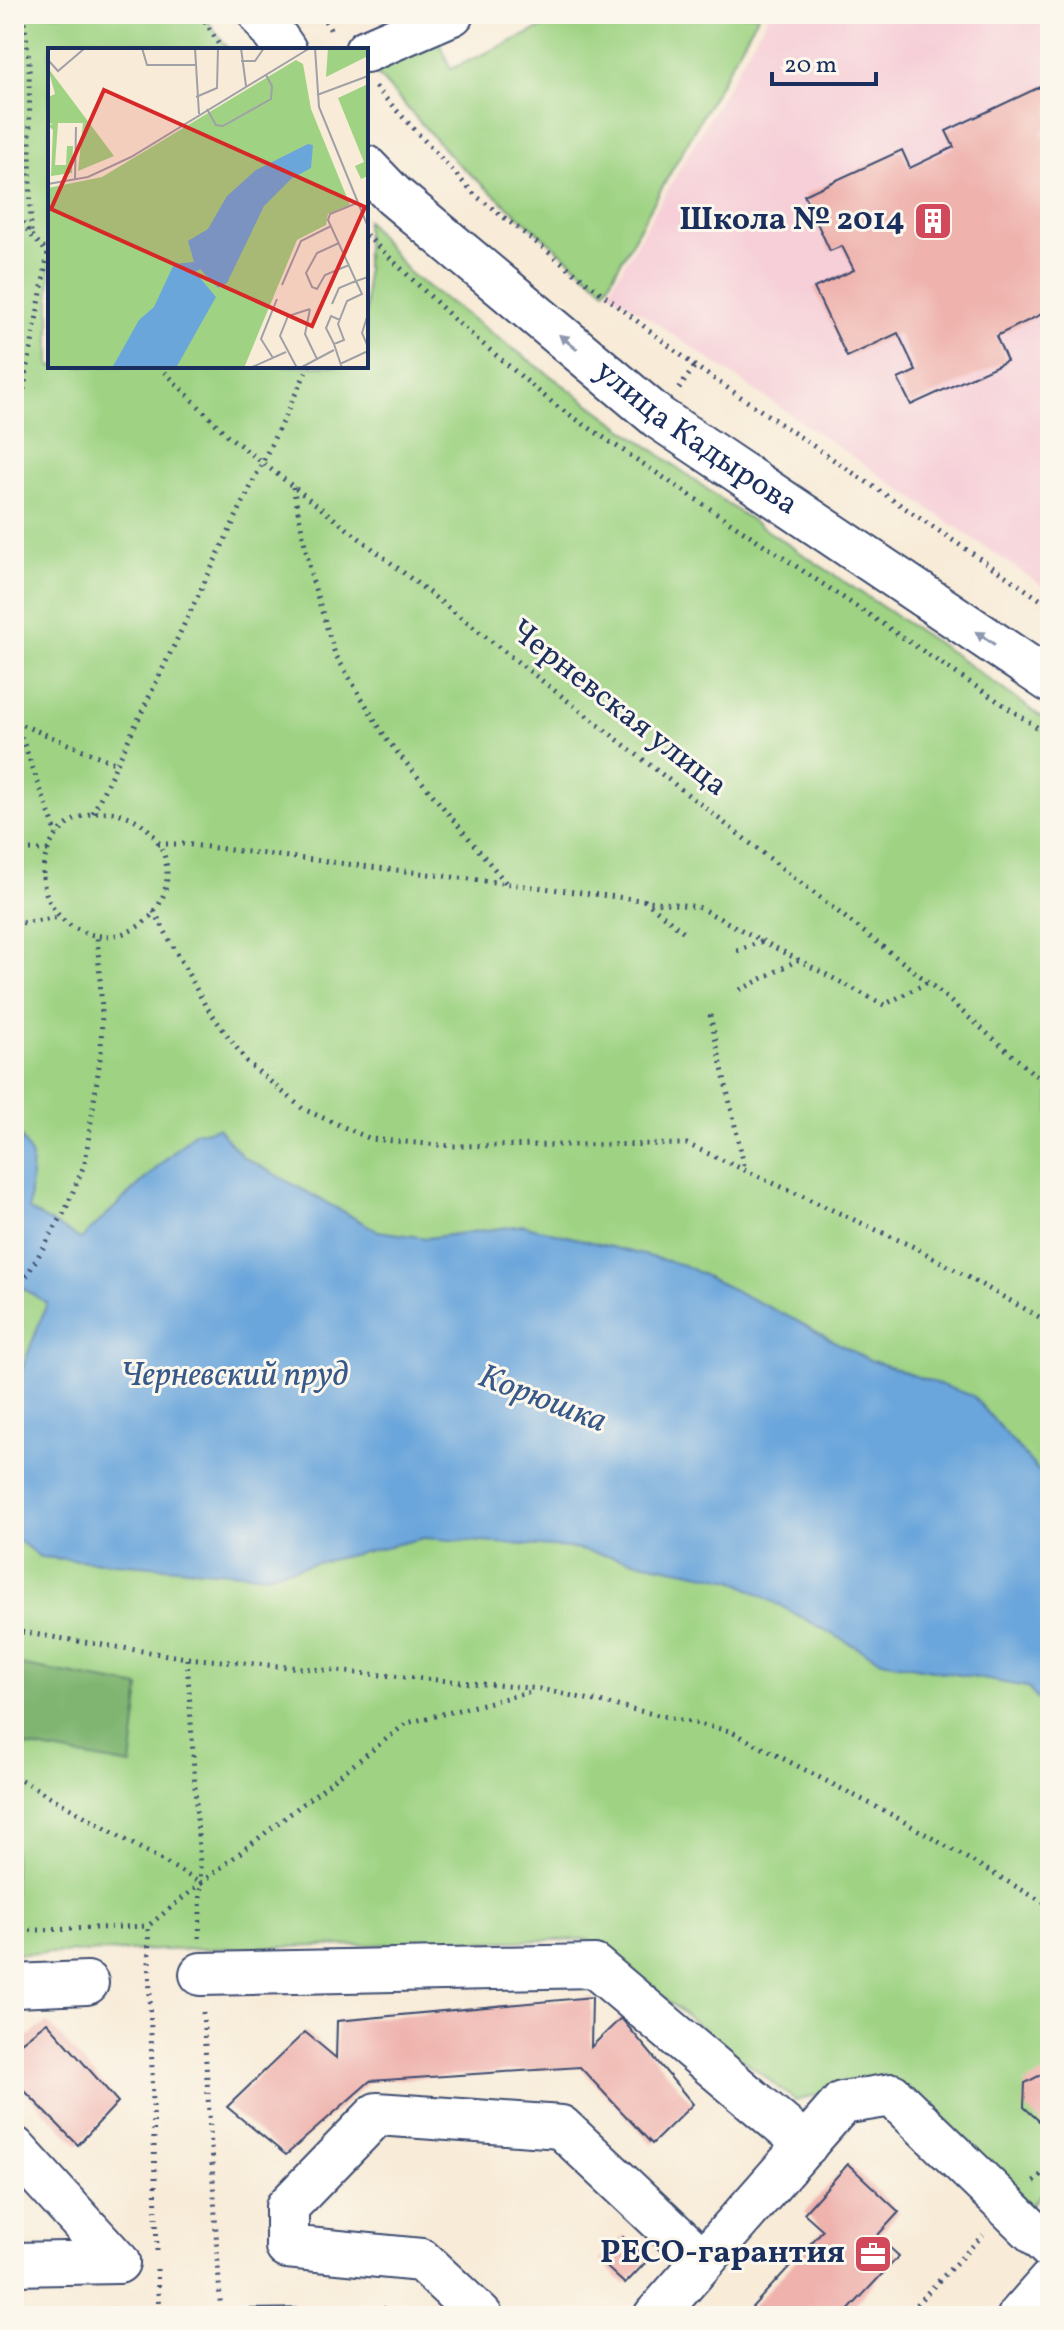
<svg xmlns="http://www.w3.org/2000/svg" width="1064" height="2330" font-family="Vollkorn,serif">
<rect width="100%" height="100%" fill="#fbf7ec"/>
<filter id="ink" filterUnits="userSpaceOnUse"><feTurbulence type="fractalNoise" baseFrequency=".0125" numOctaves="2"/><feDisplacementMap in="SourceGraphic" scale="16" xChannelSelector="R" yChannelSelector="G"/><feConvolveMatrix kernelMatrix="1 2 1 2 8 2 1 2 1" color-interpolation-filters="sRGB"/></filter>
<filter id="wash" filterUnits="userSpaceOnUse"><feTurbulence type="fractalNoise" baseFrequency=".006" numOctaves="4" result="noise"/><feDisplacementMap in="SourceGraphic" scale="32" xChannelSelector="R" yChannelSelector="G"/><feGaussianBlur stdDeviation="1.8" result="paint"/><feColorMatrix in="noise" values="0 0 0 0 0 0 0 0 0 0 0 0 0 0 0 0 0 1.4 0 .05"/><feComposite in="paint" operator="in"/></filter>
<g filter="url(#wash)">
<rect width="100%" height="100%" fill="#f8ebd7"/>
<path fill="#f6cfd8" d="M769 14H1050V591L609 291Z"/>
<path fill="#9fd383" stroke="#5d8170" stroke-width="2" d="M14 14H203L229 50H50V366H366V220L410 274 733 508 952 653 1050 723V2185L1026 2211 884 2075 796 2101 588 1939 14 1954Z
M572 14H759L605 290 455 161 374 71 438 41 451 69Z"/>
<path fill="#7fb571" stroke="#4d7268" stroke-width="2" d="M14 1664 140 1687 131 1765 14 1744Z"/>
<path fill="#6ba6db" stroke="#436a9c" stroke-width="2" d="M14 1124 32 1157 29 1210 81 1239 194 1133 218 1128 243 1157 378 1231 427 1238 523 1225 683 1265 797 1321 867 1359 973 1396 1050 1484V1714L1027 1687 882 1661 733 1580 568 1548 424 1538 265 1575 40 1557 14 1537V1390L47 1303 14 1283Z"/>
<g id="blocks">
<path fill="#efb2ad" d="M1046 84 1050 94V127L1041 131 1050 149V325L1044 313 996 336 1007 361 911 405 898 379 916 371 898 333 847 357 814 288 854 270 842 246 830 251 804 195 902 150 910 168 954 147 946 131Z
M592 1997 591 2047 621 2018 693 2104 652 2144 580 2067 370 2081 286 2155 227 2107 305 2032 336 2058 337 2021Z
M47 2022 118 2102 78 2145 14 2080V2035L17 2045Z
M1050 2070V2131L1024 2107 1025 2083Z
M848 2164 899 2212 877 2236 899 2256 843 2316H744L823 2230 804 2213Z
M623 2237 648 2260 625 2284 600 2261Z
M384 2307 388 2316H242V2309Z"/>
</g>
</g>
<g filter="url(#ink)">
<use href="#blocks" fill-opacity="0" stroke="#3c4b70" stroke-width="2"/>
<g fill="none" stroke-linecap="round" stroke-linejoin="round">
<defs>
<g id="minor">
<path d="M260 14 285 50"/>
<path d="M366 51 452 14"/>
<path id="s1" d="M366 167 393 195 659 418 1050 681"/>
<path d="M201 1974 594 1966 806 2145"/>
<path d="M14 1986 87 1983"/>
<path d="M14 2148 118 2262"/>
<path d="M14 2264 118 2262"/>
<path d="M481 2316 421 2260 287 2247V2207L377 2114 561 2127 703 2261"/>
<path d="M655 2316 842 2103 892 2095 1050 2248"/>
<path d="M1019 2316 1050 2281"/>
</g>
</defs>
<use href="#minor" stroke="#3c4b70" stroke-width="46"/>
<path stroke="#3c4b70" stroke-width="5" stroke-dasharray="2 6" stroke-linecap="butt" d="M23 14 29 58 31 235
M201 14 222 50
M321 14 333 34
M375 87 475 195 695 366 1050 606
M14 209 31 235 50 255
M366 235 458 323 555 405 1050 736
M159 366 227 435 928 982 1050 1088
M679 389 695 366
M14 445 48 253
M293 487 312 579 335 654 387 740 506 883
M14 706 16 722 57 835
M15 722 117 764
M43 874a62 62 0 1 1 124 0a62 62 0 1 1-124 0Z
M93 813 309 366
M158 844H183L698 907 884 1005 928 982
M14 850H48
M644 900 684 932
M154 911 205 1005 247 1062 303 1109 371 1139 450 1146 687 1144 914 1247 1050 1323
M14 924 60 917
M737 951 762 941
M740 990 798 960
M710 1015 745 1170
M14 1297 65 1211 85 1163 101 1052 102 1010 97 935
M14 1631 187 1658 541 1689 730 1731 894 1816 1050 1906
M14 1776 201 1883 407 1723 534 1691
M14 1931 148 1926
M199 1938 201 1884
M203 2012 221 2316
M1034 2182 1050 2165
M157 2251 148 1926 201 1883 187 1658
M157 2269 159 2316
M905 2316 983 2235"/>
<use href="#minor" stroke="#fff" stroke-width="42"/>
</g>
<defs><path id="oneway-solid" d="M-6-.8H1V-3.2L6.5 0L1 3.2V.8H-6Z" transform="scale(2)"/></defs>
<g fill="#8d97ae">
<use href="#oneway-solid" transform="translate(568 342) rotate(-140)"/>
<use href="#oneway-solid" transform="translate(985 638) rotate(-146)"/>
</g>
</g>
<defs>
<symbol id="building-square" viewBox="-11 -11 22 22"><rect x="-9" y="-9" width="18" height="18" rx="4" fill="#d1495b" stroke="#fbf7ec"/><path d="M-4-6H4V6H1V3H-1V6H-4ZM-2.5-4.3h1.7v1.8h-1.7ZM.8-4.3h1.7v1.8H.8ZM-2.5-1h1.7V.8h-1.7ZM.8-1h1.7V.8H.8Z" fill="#fff"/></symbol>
<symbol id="office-square" viewBox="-11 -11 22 22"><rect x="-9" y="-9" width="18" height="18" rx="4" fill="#d1495b" stroke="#fbf7ec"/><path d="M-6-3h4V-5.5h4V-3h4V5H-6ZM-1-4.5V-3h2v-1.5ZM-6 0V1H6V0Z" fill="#fff"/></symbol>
</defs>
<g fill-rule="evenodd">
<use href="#building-square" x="911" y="199" width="44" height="44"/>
<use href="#office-square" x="851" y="2232" width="44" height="44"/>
</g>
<g text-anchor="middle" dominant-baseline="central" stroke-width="6" stroke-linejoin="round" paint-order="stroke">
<g font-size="32" font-weight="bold" fill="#1b2f5e" stroke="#fbf7ec" text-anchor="end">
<text x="905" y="221">Школа № 2014</text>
<text x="845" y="2254">РЕСО-гарантия</text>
</g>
<g font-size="32" fill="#1b2f5e" stroke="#fbf7ec">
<text stroke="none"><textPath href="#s1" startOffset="428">улица Кадырова</textPath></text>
<text transform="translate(618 709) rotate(38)">Черневская улица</text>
</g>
<g font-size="34" font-style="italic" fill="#37598a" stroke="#fbf7ec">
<text x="234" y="1376">Черневский пруд</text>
<text transform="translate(542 1400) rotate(21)">Корюшка</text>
</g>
</g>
<g transform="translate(48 48)">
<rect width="320" height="320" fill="#f8ebd7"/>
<path d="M280 0H320V8L278 29ZM248 12 255 16 263 61 302 157 280 166 278 177 249 192 196 320H0V140L54 129ZM0 20 66 108 30 123 35 75H10L7 117H18L19 98H25L24 125 3 128 5 82 0 77 6 76 0 75V49L7 46ZM320 36V128L313 131 307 118 316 114 290 50Z" fill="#9fd383"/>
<path d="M260 96 265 97 263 120 243 131 216 158 179 235 170 240 152 221 147 224 168 249 128 320H64L91 272 106 259 126 216 146 214 140 193 160 181 179 148 208 122Z" fill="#6ba6db"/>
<path fill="none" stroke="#a0a0a7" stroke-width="2" d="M94 0 99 17H147M147 0 151 66M193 0 198 38M267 0 271 59 320 179M0 12 10 23 37 0M193 13H207L216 0M269 47 320 28M148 49 169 40 170 0M159 61 168 77 175 78 223 51 224 38 218 27M0 81V126M27 131 28 79M0 136 40 129 83 109 262 0M291 195 269 205 258 225 264 239 269 241 277 227 301 217M234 237 253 193 283 178M284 256 291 240 308 233 280 172 282 166 309 155M262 261 257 286 269 311M320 266 314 285 320 299M286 296 278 280 283 268 292 272M225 310 213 291 229 251M292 316 320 303M202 320 238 304M249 320 232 288 240 268 262 261M252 320 286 302M294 320 286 296 296 292 290 276 299 253 314 246 308 233 320 229"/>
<path fill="#d62828" fill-opacity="0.15" stroke="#d62828" stroke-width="4" d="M56 42 317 159 264 278 3 161Z"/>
<rect width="320" height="320" fill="none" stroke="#1b2f5e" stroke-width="4"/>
</g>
<rect width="1064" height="2330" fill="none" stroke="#fbf7ec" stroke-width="48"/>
<path d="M772 72v12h104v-12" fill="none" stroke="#1b2f5e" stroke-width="4"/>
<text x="784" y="72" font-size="24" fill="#1b2f5e" stroke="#fbf7ec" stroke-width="6" paint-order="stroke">20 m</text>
</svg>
